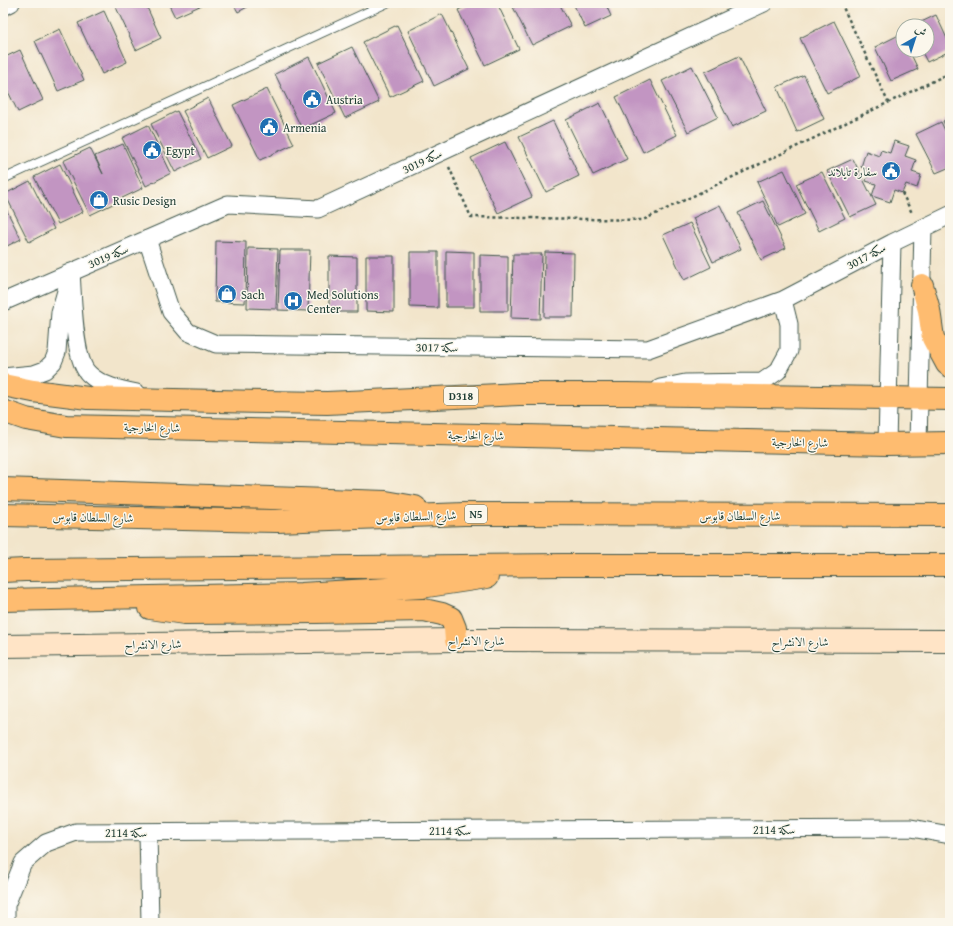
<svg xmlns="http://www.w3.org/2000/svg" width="953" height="926" font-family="'Gentium Book Plus',Amiri,serif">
<rect width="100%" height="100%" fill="#fbf7ec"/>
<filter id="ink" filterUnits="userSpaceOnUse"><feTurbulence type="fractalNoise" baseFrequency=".025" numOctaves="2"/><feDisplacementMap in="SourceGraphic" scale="8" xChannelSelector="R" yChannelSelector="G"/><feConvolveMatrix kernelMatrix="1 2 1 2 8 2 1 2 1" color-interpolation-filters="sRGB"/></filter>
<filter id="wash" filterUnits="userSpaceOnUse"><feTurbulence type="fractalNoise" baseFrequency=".012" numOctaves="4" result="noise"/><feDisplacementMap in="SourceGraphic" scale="16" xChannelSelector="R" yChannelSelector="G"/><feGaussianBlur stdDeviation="0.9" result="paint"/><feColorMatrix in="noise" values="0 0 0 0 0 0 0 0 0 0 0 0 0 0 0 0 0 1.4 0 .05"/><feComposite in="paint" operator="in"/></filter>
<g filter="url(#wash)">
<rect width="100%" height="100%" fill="#f2e5cb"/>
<g id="blocks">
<path fill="#c295c2" d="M114 3H145L161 38 136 50Z
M168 3H201L202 5 175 17Z
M233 3H255L238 12Z
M473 3H497L519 49 485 65 458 10Z
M511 3H559L571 26 532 45Z
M573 3H605L611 16 585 28Z
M104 11 127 62 102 74 78 23Z
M442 14 469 69 434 86 408 31Z
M936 15 950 45V51L927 62 921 50H927V26H913Z
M834 21 861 76 827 93 800 38Z
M397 25 424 81 390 97 363 42Z
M60 29 84 80 58 91 35 41Z
M901 34 903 38V50H909L918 69 891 81 875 47Z
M352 47 379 102 345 118 318 63Z
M20 50 43 100 18 112 3 81V58Z
M739 56 766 111 732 127 705 72Z
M309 57 336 113 302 129 275 74Z
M692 66 718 117 688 132 662 81Z
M804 75 824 119 797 132 777 87Z
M650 80 677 135 643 152 616 97Z
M267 89 294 144 260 160 233 105Z
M208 98 232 146 207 158 183 111Z
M600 103 627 159 593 175 566 120Z
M177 111 201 159 175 172 151 124Z
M950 118V136L943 121Z
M553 121 579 176 546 192 519 137Z
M941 122 950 141V167L936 173 916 134Z
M148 125 171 173 146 186 122 138Z
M894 141 909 146 905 156 916 160 912 172 921 175 917 188 906 184 902 193 894 190 890 202 872 196 876 184 866 181 869 170 861 167 866 151 879 156 881 150 890 153Z
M505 142 532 197 498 213 471 158Z
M123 144 143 188 116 201 117 202 90 215 63 161 90 148 103 174 95 156Z
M853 159 876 205 850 217 827 171Z
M60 164 83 212 58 224 34 177Z
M784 170 805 214 778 227 757 182Z
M822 172 845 218 819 231 796 184Z
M30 181 54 229 29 242 5 194Z
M763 201 786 248 761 260 738 213Z
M3 203 21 239 3 248Z
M720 205 741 249 713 262 693 218Z
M690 223 711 267 684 280 663 235Z
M216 241 246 242 245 303 215 302Z
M248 248 278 249 276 309 247 308Z
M280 250H310L308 311 278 310Z
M446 251 474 252V307H446Z
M410 252H438V308L410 307Z
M545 252 574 253 573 317H544Z
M513 254H542L540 319 511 318Z
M480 255 508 256V311H480Z
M329 256 357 257V312H329Z
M366 256H394V312L366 311Z"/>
</g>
</g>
<g filter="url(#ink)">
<use href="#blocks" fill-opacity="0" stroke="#3f564b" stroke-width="1"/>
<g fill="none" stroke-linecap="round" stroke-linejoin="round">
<defs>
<path id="lane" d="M3 179 387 3"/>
<path id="street" d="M3 7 11 3
M147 239 171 312 188 332 216 344 648 349 783 300 892 243 950 215
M71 272C73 295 73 360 89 374 101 386 122 390 137 393
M3 302 228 204 318 209 764 3
M3 377 34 374 45 370 53 362 57 352 60 312 68 284
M660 388 685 383 762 382 778 371 789 351V324L783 300
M887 444 892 243
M918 444 923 228
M148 832 150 923
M6 923V905L23 863 46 843 76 832 911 828 950 835"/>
<path id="secondary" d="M3 646 456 640 950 641"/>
<path id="primary" d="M922 285 929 310 933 338 947 364 950 366
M3 385 33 391 88 398 265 402 327 403 519 394H627L950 399
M3 411 26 419 66 426 887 444 950 443"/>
<path id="highway" d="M3 489 386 502 415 507
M3 515 277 521 464 514 950 515
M3 571 25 570 564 565H950
M3 600 301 594 421 587 487 577
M150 608 184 613 316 612 424 610 442 614 451 618 455 628 456 640"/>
</defs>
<use href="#lane" stroke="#3f564b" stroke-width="10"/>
<use href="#street" stroke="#3f564b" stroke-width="19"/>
<use href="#secondary" stroke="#3f564b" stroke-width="24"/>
<use href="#primary" stroke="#3f564b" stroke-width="24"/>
<use href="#highway" stroke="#3f564b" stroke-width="24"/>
<path stroke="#3f564b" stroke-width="2.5" stroke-dasharray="3 3" stroke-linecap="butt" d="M841 3 888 102
M449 167 471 217 643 220 950 73
M902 193 912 213"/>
<use href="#lane" stroke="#fff" stroke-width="8"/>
<use href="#street" stroke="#fff" stroke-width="17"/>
<use href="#secondary" stroke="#ffe4c6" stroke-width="22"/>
<use href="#primary" stroke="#febc70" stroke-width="22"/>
<use href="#highway" stroke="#febc70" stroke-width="22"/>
</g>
</g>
<defs>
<symbol id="civic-disc" viewBox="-11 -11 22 22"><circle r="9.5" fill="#1f6fb2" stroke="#fbf7ec"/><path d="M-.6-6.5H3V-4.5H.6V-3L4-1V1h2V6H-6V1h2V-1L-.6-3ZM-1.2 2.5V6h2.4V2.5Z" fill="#fff"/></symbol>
<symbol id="shop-disc" viewBox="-11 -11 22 22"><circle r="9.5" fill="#1f6fb2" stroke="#fbf7ec"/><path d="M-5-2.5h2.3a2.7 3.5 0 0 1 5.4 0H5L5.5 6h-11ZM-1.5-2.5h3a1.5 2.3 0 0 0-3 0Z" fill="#fff"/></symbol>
<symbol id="hospital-disc" viewBox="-11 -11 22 22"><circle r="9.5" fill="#1f6fb2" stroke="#fbf7ec"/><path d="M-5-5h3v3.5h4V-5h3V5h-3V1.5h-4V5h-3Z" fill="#fff"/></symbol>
</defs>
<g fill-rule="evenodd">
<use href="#civic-disc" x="301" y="88" width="22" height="22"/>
<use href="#civic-disc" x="258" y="116" width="22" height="22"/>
<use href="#civic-disc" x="141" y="139" width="22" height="22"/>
<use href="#civic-disc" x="880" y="160" width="22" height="22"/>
<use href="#shop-disc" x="88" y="189" width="22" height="22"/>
<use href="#shop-disc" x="216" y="283" width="22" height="22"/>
<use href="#hospital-disc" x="282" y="290" width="22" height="22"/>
</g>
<g text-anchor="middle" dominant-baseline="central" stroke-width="3" stroke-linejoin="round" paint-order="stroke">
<g fill="#fbf7ec" stroke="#61756b" stroke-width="1">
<rect x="444" y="387" width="34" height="18" rx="3"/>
<rect x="465" y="505" width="22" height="18" rx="3"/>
</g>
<g font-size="11" font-weight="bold" fill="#1f3d34">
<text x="461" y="396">D318</text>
<text x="476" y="514">N5</text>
</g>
<g font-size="12" fill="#1f3d34" stroke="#fbf7ec" text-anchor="start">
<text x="326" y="99">Austria</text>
<text x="283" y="127">Armenia</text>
<text x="166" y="150">Egypt</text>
<text x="877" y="171" text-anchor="end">سفارة تايلاند</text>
<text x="113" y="200">Rusic Design</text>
<text x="241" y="294">Sach</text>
<text x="307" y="294">Med Solutions<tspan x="307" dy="14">Center</tspan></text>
</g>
<g font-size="12" fill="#1f3d34" stroke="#fbf7ec">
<text transform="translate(422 161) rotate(-25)">سكة 3019</text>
<text transform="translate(108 256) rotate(-23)">سكة 3019</text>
<text transform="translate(866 256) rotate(-28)">سكة 3017</text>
<text transform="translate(437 347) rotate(1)">سكة 3017</text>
<text transform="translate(152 427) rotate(1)">شارع الخارجية</text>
<text transform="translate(476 435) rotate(1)">شارع الخارجية</text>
<text transform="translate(800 442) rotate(1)">شارع الخارجية</text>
<text x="740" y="515">شارع السلطان قابوس</text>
<text transform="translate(416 516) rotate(-2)">شارع السلطان قابوس</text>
<text transform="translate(93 517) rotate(1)">شارع السلطان قابوس</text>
<text x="476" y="640">شارع الانشراح</text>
<text x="800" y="641">شارع الانشراح</text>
<text transform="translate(153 644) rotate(-1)">شارع الانشراح</text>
<text x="774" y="829">سكة 2114</text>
<text x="450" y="830">سكة 2114</text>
<text x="126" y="832">سكة 2114</text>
</g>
</g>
<rect width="953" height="926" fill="none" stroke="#fbf7ec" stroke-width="16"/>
<g transform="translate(915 38) rotate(39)"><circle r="19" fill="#fbf7ec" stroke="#a3ada2"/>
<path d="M0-3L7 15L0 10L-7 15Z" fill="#1f6fb2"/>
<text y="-6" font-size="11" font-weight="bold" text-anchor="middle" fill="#1f3d34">ش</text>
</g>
</svg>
